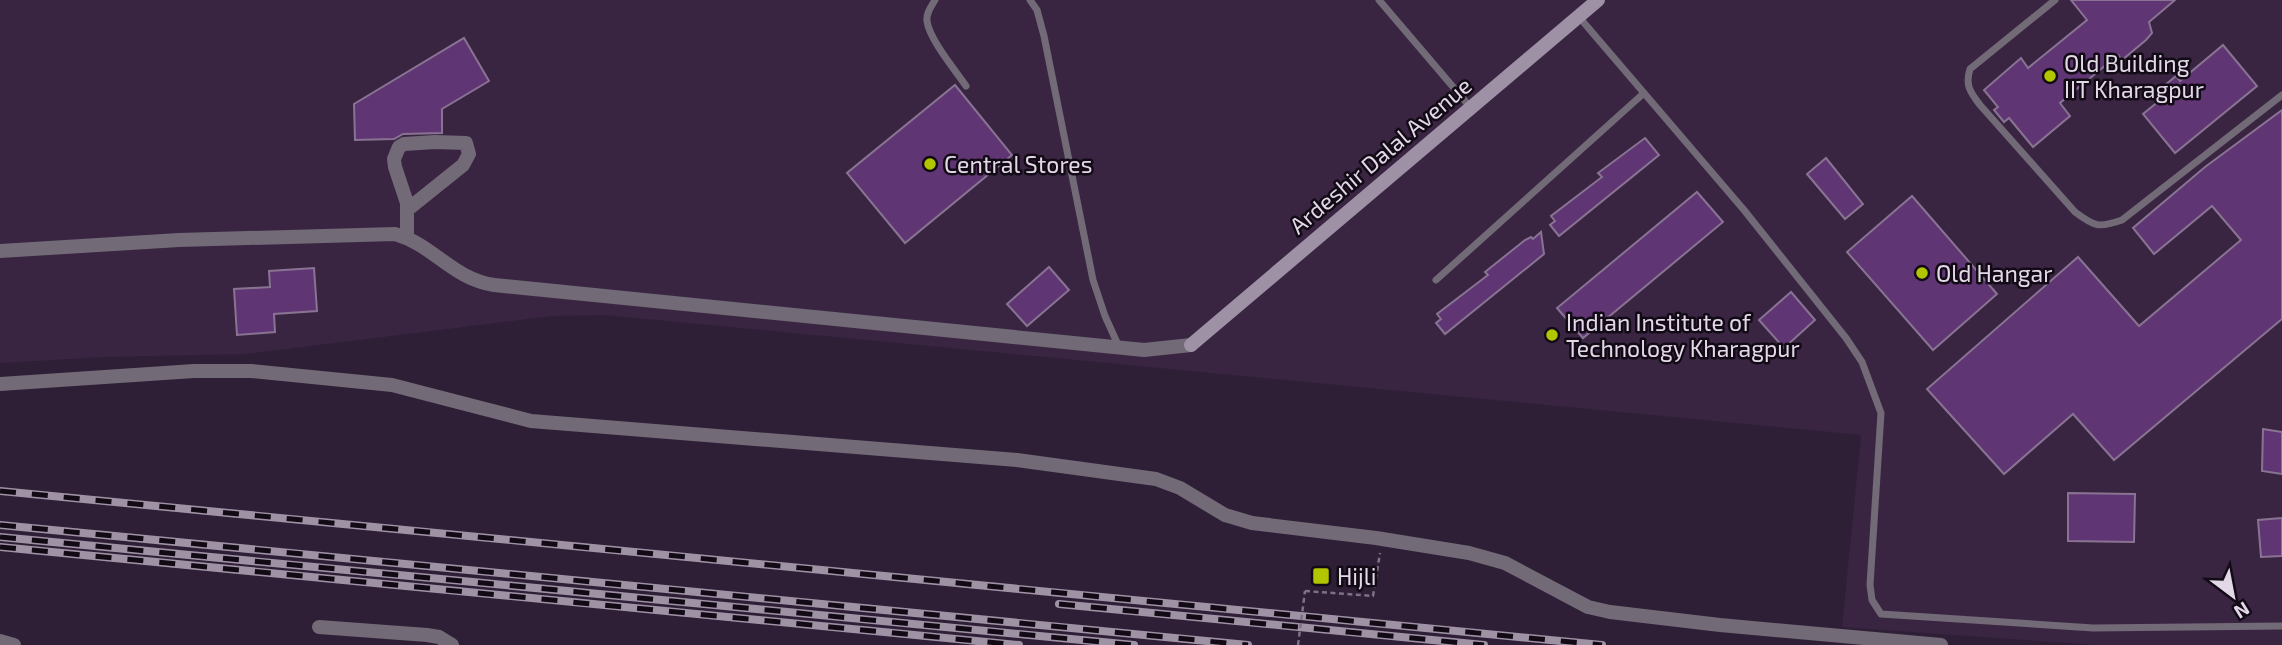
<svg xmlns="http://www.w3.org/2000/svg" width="2282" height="645" font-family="'Exo 2',sans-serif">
<rect width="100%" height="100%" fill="#2e1e36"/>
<path fill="#392542" d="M0 0H2282V645H2094L1842 627 1861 435 605 315 552 316 246 354 105 357 0 363Z"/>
<path fill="#603573" stroke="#887492" stroke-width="2" d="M2071 0H2175L2149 22 2152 33 2146 40 2122 60 2118 55 2060 103 2070 116 2033 147 2009 118 2004 122 1994 110 1998 107 1984 90 2021 58 2028 68 2087 20Z
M464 38 489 81 442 109V133L403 134 394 139 355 140 354 104Z
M2223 45 2257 86 2175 153 2143 114 2159 101 2153 95 2176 76 2180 81Z
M955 85 1012 155 905 243 847 173Z
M2282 110V319L2114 460 2073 414 2004 474 1927 389 2078 257 2139 326 2241 240 2212 206 2154 254 2133 228 2205 167Z
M1645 138 1659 155 1559 236 1550 225 1555 221 1551 216 1602 177 1598 173Z
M1826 158 1863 204 1845 219 1807 174Z
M1697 192 1723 222 1583 338 1557 308Z
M1912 196 1997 294 1933 350 1847 252Z
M1541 232 1544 254 1445 334 1436 323 1441 319 1437 314 1488 275 1485 272 1525 240 1531 237 1533 239Z
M1049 267 1069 290 1027 326 1007 304Z
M314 268 317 311 274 314 275 332 237 335 234 289 270 287 269 271Z
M1791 292 1815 320 1784 348 1759 320Z
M2263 429 2282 432V474L2262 471Z
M2068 493 2135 494 2134 542 2068 541Z
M2282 518V556L2261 557 2258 520Z"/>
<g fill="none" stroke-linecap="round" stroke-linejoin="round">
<path stroke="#7f7185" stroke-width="2.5" stroke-dasharray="5 3.5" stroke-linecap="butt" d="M1305 591 1373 596 1380 553"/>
<path stroke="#726a77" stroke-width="7" d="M935 0C931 7 926 13 927 21 929 39 956 71 966 86
M1030 0 1037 10 1044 36 1093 280 1105 316 1119 347
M1379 0 1471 108
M2055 0 1970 69C1965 85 1970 92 1980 105L2075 212C2095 227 2099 228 2122 220L2282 95
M1579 17 1744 210 1846 338 1862 362 1881 413 1870 585 1872 600 1881 614 2093 628 2282 626
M1436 280 1644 93"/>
<path stroke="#726a77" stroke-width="14" d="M407 210 463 165 469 154 466 143 435 142 404 144 399 147 394 159 395 167 407 203V238
M0 251 179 240 395 234C434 245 451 278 494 285L1144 350 1191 345
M0 384 194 371H251L392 385 531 421 1017 460 1156 479 1180 488 1225 515 1252 523 1376 538 1469 553 1505 563 1588 607 1610 612 1720 625 1941 645
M319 627 427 635 439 637 452 645
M0 641 14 645"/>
<path stroke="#9e90a5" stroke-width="14" d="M1191 345 1598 0"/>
<defs>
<path id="rail" d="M0 491 1602 645
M0 525 1248 645
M0 537 1134 645
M0 547 1019 645
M1059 604 1484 645"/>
</defs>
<use href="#rail" stroke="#9f92a5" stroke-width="8"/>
<use href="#rail" stroke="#120b16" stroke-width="5" stroke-dasharray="16" stroke-linecap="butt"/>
<path stroke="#7f7185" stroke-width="2.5" stroke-dasharray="5 3.5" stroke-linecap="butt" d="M1298 645 1305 591"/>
</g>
<g fill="#b1c500" stroke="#120b16" stroke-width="2.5">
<circle cx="2050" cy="76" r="7"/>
<circle cx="930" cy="164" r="7"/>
<circle cx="1922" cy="273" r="7"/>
<circle cx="1552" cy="335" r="7"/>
<rect x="1312" y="567" width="18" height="18" rx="3.5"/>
</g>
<g text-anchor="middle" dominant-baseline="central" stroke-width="5" stroke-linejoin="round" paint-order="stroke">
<g font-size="23" fill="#e3d8e8" stroke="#120b16" text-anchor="start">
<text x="2064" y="63">Old Building<tspan x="2064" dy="26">IIT Kharagpur</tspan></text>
<text x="944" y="164">Central Stores</text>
<text x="1936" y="273">Old Hangar</text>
<text x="1566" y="322">Indian Institute of<tspan x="1566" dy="26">Technology Kharagpur</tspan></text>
<text x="1337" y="576">Hijli</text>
</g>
<g font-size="23" fill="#e3d8e8" stroke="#120b16">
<text transform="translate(1380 155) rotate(-40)">Ardeshir Dalal Avenue</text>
</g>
</g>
<g transform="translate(2233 596) rotate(148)" stroke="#120b16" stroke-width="5" paint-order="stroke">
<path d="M0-5L12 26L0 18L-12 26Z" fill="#e3d8e8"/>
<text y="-10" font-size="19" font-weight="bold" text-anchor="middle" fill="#e3d8e8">N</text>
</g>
</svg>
